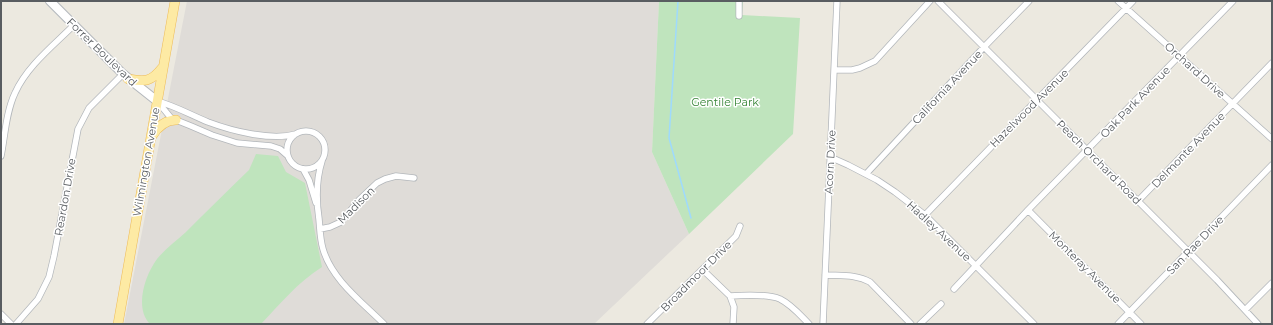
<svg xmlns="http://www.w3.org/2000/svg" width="1273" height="325" font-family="Montserrat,sans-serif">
<rect width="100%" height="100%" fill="#ece9e0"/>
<path fill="#dfdcd8" d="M187 1H659L652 152 689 234 594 324H124Z"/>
<path fill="#bfe4bd" d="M659 1H743L742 15 800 18 793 134 689 234 652 152Z
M256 154 278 156 286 172 305 183 322 267C298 282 280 304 261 324H150C134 308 145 275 157 259 165 249 176 241 186 232 207 211 228 190 249 170Z"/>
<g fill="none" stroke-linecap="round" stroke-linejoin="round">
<path stroke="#9fdafd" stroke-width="1.5" d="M678 1 669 138 691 218"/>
<defs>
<path id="street" d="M938 1 1217 280 1258 324
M1118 1 1272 139
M739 16V1
M834 70H852L860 68 875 61 930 1
M157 101 171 118 191 126 212 135 237 143 271 146 280 149 288 156
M157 101C175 106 191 115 208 122 232 131 271 141 296 134
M287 150a19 19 0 1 1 38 0a19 19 0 1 1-38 0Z
M1 156C5 136 6 112 15 93 27 66 54 45 74 25
M830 157 848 165 877 180 895 192 925 215 1034 324
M322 161C316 180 316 199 319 219 320 229 320 239 323 249 332 280 362 302 384 324
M303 169 309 180 316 203
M866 174 984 47 1029 1
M1138 201 1272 63
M1028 210 1141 324
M925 215 1133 1
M320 229 330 227 341 222 359 200 377 183 385 179 396 176 414 178
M703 270 730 296C744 295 767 294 780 299 792 305 800 315 809 324
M825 275C840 276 856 274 870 282L911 324
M954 289 1028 210 1233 1
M730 296 734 307 733 324
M1245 310 1272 283
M1 314 11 324
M16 324 38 299 49 277 54 256 78 129 89 108 123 74
M647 324 736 236 740 226
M823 324 837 1
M920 324 941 304
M1118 324 1272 165"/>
<path id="secondary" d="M50 1 123 74 157 101"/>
<path id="primary" d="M128 79C145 82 151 82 162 68
M152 136C157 128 165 120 176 120
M118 324 175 1"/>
</defs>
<use href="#street" stroke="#b3b7bb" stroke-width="7"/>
<use href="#secondary" stroke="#b4b8bd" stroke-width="10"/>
<use href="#primary" stroke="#eebb57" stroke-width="10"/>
<use href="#street" stroke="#fff" stroke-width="5.5"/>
<use href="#secondary" stroke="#fff" stroke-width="8"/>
<use href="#primary" stroke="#fdeaa4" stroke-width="9"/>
</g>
<g text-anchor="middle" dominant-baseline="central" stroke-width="3" stroke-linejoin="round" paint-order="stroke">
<g font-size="11" fill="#595d61" stroke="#fff">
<text transform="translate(102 52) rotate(44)">Forrer Boulevard</text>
<text transform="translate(1195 70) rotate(42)">Orchard Drive</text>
<text transform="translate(947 87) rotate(-47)">California Avenue</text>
<text transform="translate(1135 102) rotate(-46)">Oak Park Avenue</text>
<text transform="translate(1029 108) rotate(-45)">Hazelwood Avenue</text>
<text transform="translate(1188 150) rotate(-46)">Delmonte Avenue</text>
<text transform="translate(146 162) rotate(-80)">Wilmington Avenue</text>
<text transform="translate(830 162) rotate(-87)">Acorn Drive</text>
<text transform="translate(1099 162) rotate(45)">Peach Orchard Road</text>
<text transform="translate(65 197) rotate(-80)">Reardon Drive</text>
<text transform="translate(356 205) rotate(-45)">Madison</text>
<text transform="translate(939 231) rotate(43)">Hadley Avenue</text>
<text transform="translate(1195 245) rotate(-46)">San Rae Drive</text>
<text transform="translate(1085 267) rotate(45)">Monteray Avenue</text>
<text transform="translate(696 276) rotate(-45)">Broadmoor Drive</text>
</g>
<g font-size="11" fill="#368436" stroke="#fff">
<text x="725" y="102">Gentile Park</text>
</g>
</g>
<rect width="1273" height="325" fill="none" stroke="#595d61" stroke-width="4"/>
</svg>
